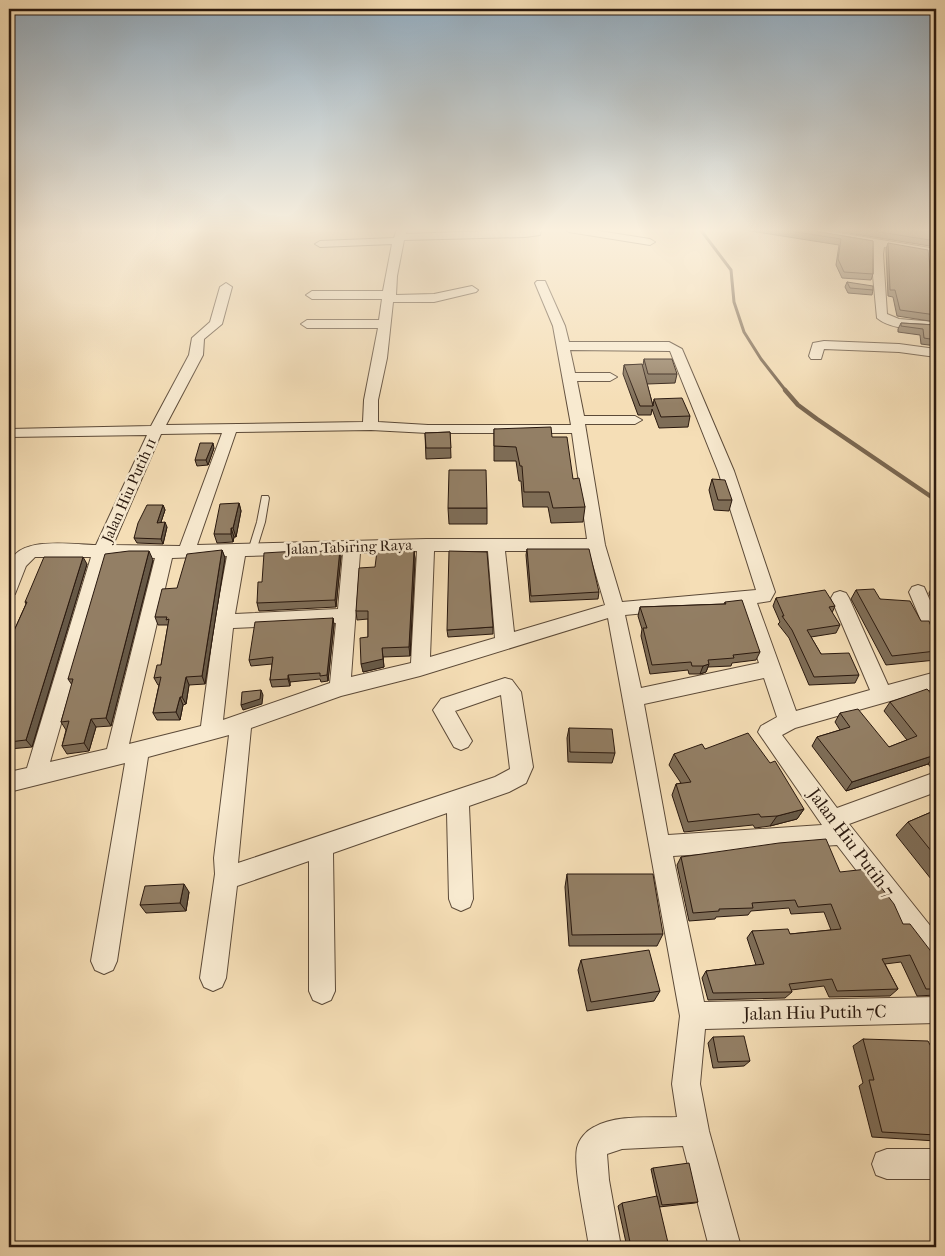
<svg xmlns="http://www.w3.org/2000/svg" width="945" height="1256" font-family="'IM FELL French Canon',serif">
<rect width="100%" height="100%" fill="#f5deb6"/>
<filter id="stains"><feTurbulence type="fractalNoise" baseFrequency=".004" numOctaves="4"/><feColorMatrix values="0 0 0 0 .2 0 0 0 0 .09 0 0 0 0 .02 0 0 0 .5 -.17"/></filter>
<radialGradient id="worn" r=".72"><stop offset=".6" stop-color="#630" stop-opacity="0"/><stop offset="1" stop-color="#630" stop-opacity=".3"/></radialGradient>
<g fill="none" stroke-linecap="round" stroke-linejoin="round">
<path stroke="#7a6751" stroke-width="3" d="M700 229 731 270 734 302 744 332 761 359 786 391"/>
<path stroke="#7a6751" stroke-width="4.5" d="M785 390 798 405 817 419 936 500"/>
<defs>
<path id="lane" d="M262 496H268L269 498 265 522 256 551 252 554 248 551 257 522Z"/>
<path id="street" d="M397 229H407L406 234 541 229 540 235 525 237 404 240 397 276 396 295 434 294 472 286 478 290 476 292 434 302H393L387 358 378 400V422L428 425H571L553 326 535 283 537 281H545L565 326 569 342H669L682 349 734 471 775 592 770 601 757 603 796 711 870 690 831 598 834 593 840 591 846 593 849 598 888 685 936 672V688L795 728 782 735 837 808 936 772V792L849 824 936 933V966L927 962 837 845 673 856 704 1002 936 997V1023L705 1029 700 1084 709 1131 741 1247H709L683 1146 622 1149 607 1154 609 1180 621 1247H589C586 1223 573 1169 577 1148 579 1139 586 1131 594 1127 617 1114 651 1118 677 1117L672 1084 680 1016 608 618 420 676 341 696 251 728 238 863 495 777 510 769 501 695 455 711 472 741 468 747 461 750 454 747 433 710 441 699 505 678 512 680 521 692 533 767 526 783 509 792 469 806 473 899 470 907 461 911 452 907 449 899 447 813 333 853 335 991 331 1000 322 1004 313 1000 309 991V861L237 886 226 978 222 987 213 991 204 987 200 978 215 874 214 858 229 735 148 757 117 961 113 970 104 974 95 970 91 961 125 763 9 792V772L27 768 91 557H35L26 566 15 594 9 595C8 587 8 577 9 568 13 534 72 545 96 545L147 435 9 437V429L151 426 189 355 192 338 210 322 220 287 226 283 232 287 222 324 204 339 203 355 166 425 363 422 364 400 378 328H307L301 324 307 320H379L382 299H312L306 295 312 291H383L392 244 320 247 315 244 320 241 394 238ZM570 350 670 351 718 471 756 590 622 602 605 545 585 424H635L642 420 635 416H584L577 381H610L617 377 610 373H575ZM371 430 428 433H572L587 539H426L197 545 236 432ZM222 433 180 546 113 545 161 434ZM417 551 411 663 351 677 360 553ZM434 551H488L495 638 430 657ZM505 551H589L605 605 514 632ZM343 553 338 609 235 614 245 556ZM227 556 215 621 201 726 129 744 172 558ZM109 557 155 558 107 749 50 762ZM739 604 759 663 641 688 625 615ZM336 623 330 683 223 720 233 628ZM764 678 777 717 761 726 758 732 822 825 668 835 644 704Z
M564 229H586L650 239 655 242 650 245 569 232Z
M793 229H815L936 249V283L930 280 927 254 884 247 883 254 887 314 899 319 936 322V330C917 328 893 331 877 318L871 254 873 245 798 232Z
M824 341 899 344 936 349V357L899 352 824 349 821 359H811L809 356 813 343Z
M918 585 924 587 936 614V642L929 640 927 635 909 592 912 587Z
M887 1149H936V1179H887L876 1175 872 1164 876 1153Z"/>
</defs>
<use href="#lane" stroke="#5c4a38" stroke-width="2"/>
<use href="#street" stroke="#5c4a38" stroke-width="2"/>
<use href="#lane" fill="#f8ead0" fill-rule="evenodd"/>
<use href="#street" fill="#f8ead0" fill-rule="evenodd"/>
</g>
<path fill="#7e6d57" stroke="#29180e" d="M738 229H802L873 241V274L871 280 842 278 836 265 839 245Z
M824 229H936V247Z
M888 243 931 274 936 277V322L897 316 893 297 888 296 886 249Z
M847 282 873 290 872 295 848 293 845 287Z
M901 323 936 325V346L921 344 920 335 898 332V329Z
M644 359 677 374 675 383 647 384 653 406 654 399 690 416 688 427 659 428 652 409 651 415H638L623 374 624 365H643Z
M494 429 552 437 573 479 585 507 583 522 551 523 548 507H523L521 481H519L516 461H494Z
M450 432 451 458 426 459 425 433Z
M214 448 208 465 197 466 195 460Z
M712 479 732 500 729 511 714 510 709 490Z
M239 503 241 511 236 537H234L233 542 217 543 214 534Z
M163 505 165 510 161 522 167 527 163 544 137 543 134 538Z
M448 508H487V524H449Z
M527 549 599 592 598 599 530 602 526 555Z
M222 550 225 558 205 684 189 685 186 704 183 705 180 720H157L153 713 159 685H158L154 678 161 665 168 625H158L155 617 177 588Z
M414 551 415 559 410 656 383 657 384 667 363 672 368 637V619L357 620 356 611 375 567Z
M298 554 341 556 336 607 259 611 257 603 262 582Z
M153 560 111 726 96 727 89 751 67 754 62 746 66 730 61 722 72 685 68 679Z
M87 564 32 747 9 749V642L26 604 25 602Z
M934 583H936V614L929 593Z
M856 590 880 599 921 621 933 632 936 633V660L886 665 851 599Z
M776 598 835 606 832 613 840 625 836 633 811 637 821 654 859 675 855 683 809 685 789 638 778 624 780 622 773 606Z
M725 602 760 652 756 660 732 663 731 666 708 667 706 672 700 674H689L688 670 650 674 641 636 642 629 638 616 640 607 724 604Z
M333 618 334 625 328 681 321 682 320 679 290 682V686L272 687 270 680 272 664 251 666 249 660Z
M493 627V634L448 637 447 630Z
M936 699V770L934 771 928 764 846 791 812 746 817 737 840 730 835 722 840 713 889 747 907 740 884 711 890 702Z
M569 728 615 753 612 763 568 762 567 738Z
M705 749 804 809 797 819 770 826 755 828 753 825 684 832 672 795 676 784 681 783 669 765 674 754Z
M936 810V877L931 879 896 835 908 822Z
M681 857 840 872 903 924 936 961V996V995L917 996 901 962 885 964 898 989 890 996 829 997 824 986 791 990 792 992 785 998 708 1000 702 978 706 971 756 965 747 938 752 931 790 934 831 930 824 912 791 914 789 908 751 911 748 915 716 917 715 919 689 921 677 865Z
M567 874 663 934 657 946H569L565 887Z
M189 892 186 911 146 913 140 905Z
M581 960 660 991 654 1001 587 1011 578 970Z
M713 1037 750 1061 744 1066 713 1068 708 1043Z
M863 1039 936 1056V1141L872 1137 859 1086 863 1083 853 1046Z
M653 1168 698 1202 695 1203 659 1207 651 1169Z
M622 1203 669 1247H627L618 1206Z"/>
<path fill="#675947" stroke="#29180e" d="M213 443 214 448 208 465 206 460Z
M239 503 241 511 236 537 233 528Z
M163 505 165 510 159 528 157 523Z
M165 522 167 527 163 544 161 539Z
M231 528 234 537 233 542 231 534Z
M340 549 341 556 336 607 335 600Z
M222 550 225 558 205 684 202 676Z
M149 551 153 560 111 726 106 718Z
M414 551 415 559 410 656 409 647Z
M83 557 87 564 32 747 26 740Z
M333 618 334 625 328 681 327 675Z
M382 648 384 667 363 672 361 664Z
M709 664 706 672 700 674 703 666Z
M288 675 290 682V686L288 679Z
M186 677 189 685 186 704 182 697Z
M261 690 263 695 262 704 243 710 241 705Z
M180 697 183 705 180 720 176 712Z
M91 719 96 727 89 751 84 743Z
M935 755 928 764 846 791 852 782Z
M804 809 797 819 770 826 777 816Z
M184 884 189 892 186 911 180 903Z"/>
<path fill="#937f65" stroke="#29180e" d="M777 229H802L873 241V274L844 272 838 259 841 239Z
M861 229H936V241Z
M888 243 928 250 931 274 936 277V315L900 310 895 290H890Z
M847 282 873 286V290L850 288Z
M901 323 936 325V340L924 338 923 329 901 326Z
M644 359H672L677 374H648Z
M642 364 653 406H640L624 365Z
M682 398 690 416 661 417 654 399Z
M551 427 552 437H567L573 479 579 478 585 507 553 508 549 492H524L522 466H520L516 447 494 446V429Z
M450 432 451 448H426L425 433Z
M200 443H213L206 460H195Z
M449 470H486L487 508H448Z
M712 479 725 480 732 500H718Z
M239 503 233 528H231V534H214L220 504Z
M147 505H163L157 523 165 522 161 539 134 538 138 523Z
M340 549 335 600 257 603 258 582H262L264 553 297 551 298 554Z
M527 549H589L599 592 531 596Z
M222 550 202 676 186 677 182 697H180L176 712 153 713 161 677 154 678 157 665H161L169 619 166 620 167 617H155L162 589 177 588 187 554Z
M129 551H149L106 718 91 719 84 743 62 746 69 721 61 722 73 679H68L105 554Z
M377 551H414L409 647 382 648 383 659 361 664 360 638 368 637V611H356L359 568 375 567Z
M449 551 487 552 493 627 447 630Z
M44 557H83L26 740 9 742V642L27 602H25Z
M874 589 880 599 910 601 921 621H929L933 632 936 633V651L892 656 856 590Z
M825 590 835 606 829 607 840 625 807 630 821 654 849 653 859 675 814 677 792 630 782 616H784L776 598Z
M742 600 760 652 733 655 734 658 708 660 709 664 703 666H692L691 662 652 665 643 628H647L640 607 726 604 725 602Z
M333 618 327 675 320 676V673L288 675V679L270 680 273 657 249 660 255 622Z
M927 689 936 699V757L935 755 852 782 817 737 850 727 840 713 858 709 889 747 917 736 890 702Z
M261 690 260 699 241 705 242 692Z
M569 728 612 729 615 753 570 752Z
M748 733 770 763 775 761 804 809 777 816 761 817 759 814 688 822 676 784 691 782 674 754 702 744 705 749Z
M936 810V857L908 822Z
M826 839 840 872 867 869 894 904 903 924H910L933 954 936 961V989H926L910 955 882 959 898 989 837 991 832 979 789 984 792 992 713 993 706 971 764 964 752 931 788 929 790 934 841 929 831 904 798 907 795 900 752 903 753 908 719 909V911L693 913 681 857 779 843Z
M567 874H653L663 934 572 935Z
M184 884 180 903 140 905 145 886Z
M649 950 660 991 591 1002 581 960Z
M744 1036 750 1061 718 1062 713 1037Z
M863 1039 928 1041 936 1056V1135L882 1132 869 1080H874Z
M689 1163 698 1202 662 1205 653 1168Z
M657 1196 669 1247H631L622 1203Z"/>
<linearGradient id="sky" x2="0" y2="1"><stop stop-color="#91aabd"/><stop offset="0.57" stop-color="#faf0de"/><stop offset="1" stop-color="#faf0de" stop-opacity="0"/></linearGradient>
<rect width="945" height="404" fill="url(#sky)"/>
<g text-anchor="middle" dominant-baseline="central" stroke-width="5" stroke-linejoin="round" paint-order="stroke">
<g font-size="15" fill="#29180e" stroke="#f8ead0">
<text transform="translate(129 490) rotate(-66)">Jalan Hiu Putih 11</text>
<text transform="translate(349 547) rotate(-2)">Jalan Tabiring Raya</text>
</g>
<g font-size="18" fill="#29180e" stroke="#f8ead0">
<text transform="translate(851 843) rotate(53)">Jalan Hiu Putih 7</text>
<text transform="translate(815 1013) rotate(-1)">Jalan Hiu Putih 7C</text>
</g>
</g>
<rect width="945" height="1256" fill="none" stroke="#f5deb6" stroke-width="30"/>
<rect x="10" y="10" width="925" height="1236" fill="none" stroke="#29180e" stroke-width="2.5"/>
<rect x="15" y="15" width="915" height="1226" fill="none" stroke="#29180e"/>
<rect width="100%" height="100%" filter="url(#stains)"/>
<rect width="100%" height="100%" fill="url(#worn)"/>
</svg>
